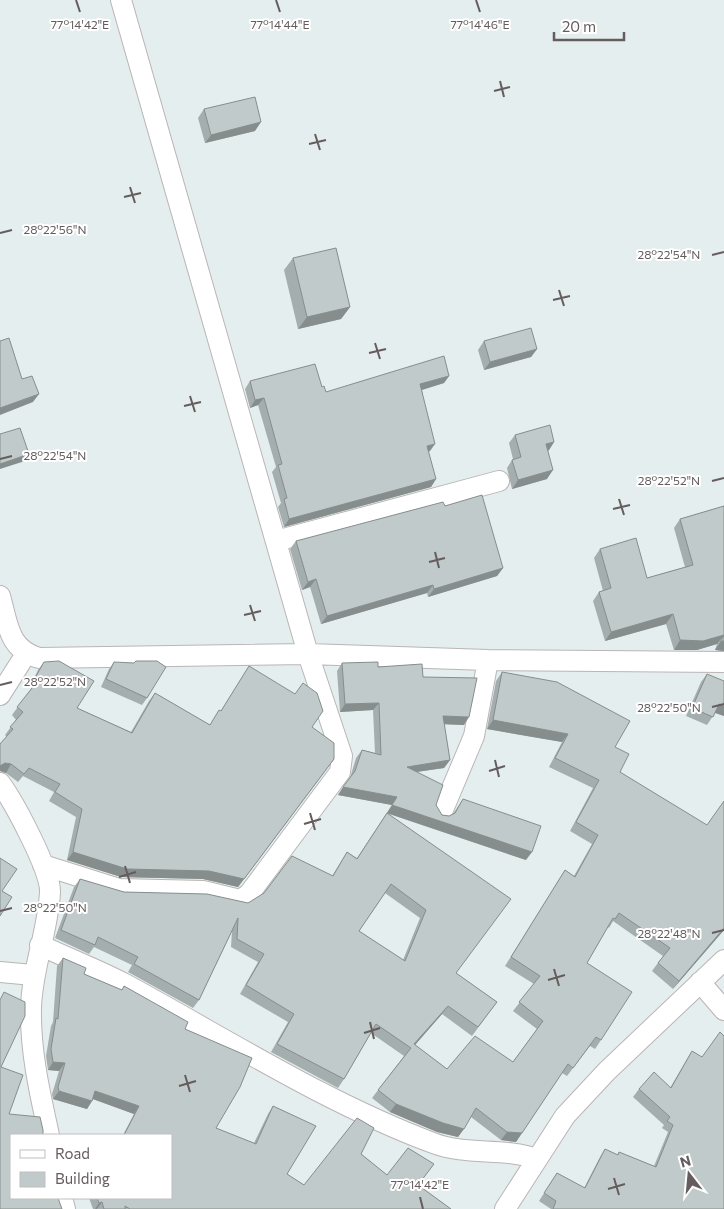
<svg xmlns="http://www.w3.org/2000/svg" width="724" height="1209" font-family="Commissioner,sans-serif">
<rect width="100%" height="100%" fill="#e4eeef"/>
<g fill="none" stroke-linecap="round" stroke-linejoin="round">
<defs>
<path id="minor" d="M276 541 499 481
M0 596C8 624 8 649 39 658L308 654 488 660 724 662
M0 695 26 654
M0 783C14 802 51 871 50 892 48 932 32 968 31 1008 30 1051 40 1094 49 1135
M442 812 474 736 488 660
M43 865 119 889 203 891 240 900 249 894 340 772 342 756 308 654 121 0
M40 945C67 958 96 969 123 983 225 1038 324 1102 433 1143 467 1156 503 1147 537 1159
M0 972 33 975
M700 982 724 1010
M62 1198 65 1209
M505 1209 565 1116 607 1071 724 960"/>
</defs>
<use href="#minor" stroke="#bbb5b5" stroke-width="22"/>
<use href="#minor" stroke="#fff" stroke-width="20"/>
</g>
<path fill="#a5aeae" fill-rule="evenodd" d="M204 109 255 131 205 143 198 118Z
M293 258 350 307 341 319 298 329 284 270Z
M484 341 537 349 531 357 484 370 478 350Z
M449 376 444 383 422 390 430 451 428 452 436 479 431 487 284 527 278 507 281 503 272 472 276 467 258 405 250 408 245 389 250 381 322 387 326 392Z
M515 435 554 442 549 450 548 451 547 479 512 489 507 468 512 460 513 459 509 443Z
M445 506 503 568 497 576 428 597 427 593 321 624 310 587 302 590 290 549 296 541Z
M724 506V651L715 650 717 644 697 650H674L666 624 605 641 593 601 599 592 603 591 594 558 600 549 647 578 685 567 674 528 680 519Z
M44 662 77 708 131 732 149 701 155 693 210 725 219 710 221 711 249 666 312 727 334 759 238 887 203 879 121 877 67 860 76 817 49 801 54 792 23 776 18 782 6 773 0 771V744L7 737 5 735 16 720 12 715 33 686 31 685 38 670Z
M114 662 147 698 142 705 101 687 109 669Z
M342 663 378 667 423 677 464 725 444 724 450 760 444 768 417 772 436 805 442 815 449 816 453 814 463 799 526 860 389 814 456 973 497 1002 472 1036 442 1014 415 1045 447 1069 513 1062 537 1029 513 1011 534 984 505 966 565 870 574 876 592 844 570 831 593 788 549 767 562 742 487 729 496 681 502 672 615 747 620 772 724 930 673 989 652 971 663 956 613 921 609 928 608 927 587 963 601 1040 595 1049 590 1046 567 1076 562 1073 516 1142 501 1140 471 1117 458 1137 437 1132 390 1112 372 1098 404 1056 371 1033 344 1079 338 1088 271 1052 288 1022 240 994 258 962 231 947 232 931 199 1000 193 1008 128 972 132 965 94 947 89 954 55 938 74 887 80 879 124 892 248 903 332 876 347 852 357 858 392 805 338 795 350 778 356 758 362 750 375 753 373 710 340 712 337 671ZM385 893 420 918 403 960 359 931Z
M707 674 724 716 715 713 707 725 686 716 701 682Z
M63 958 84 974 122 990 124 986 185 1029 216 1128 254 1143 268 1114 273 1106 287 1174 304 1185 361 1154 387 1175 434 1164 418 1185 451 1209H93L89 1198H171V1135H123L134 1114 93 1099 87 1109 53 1099 52 1094 59 1071 48 1070 46 1056 51 1026 53 1022 57 966Z
M692 1051 702 1057 724 1209H551L539 1201 557 1173 584 1188 600 1157 605 1149 617 1155 619 1152 654 1166 668 1132 662 1128 664 1125 633 1097 639 1089 670 1088 687 1059Z"/>
<path fill="#868d8d" d="M261 122 255 131 205 143 211 135Z
M350 307 341 319 298 329 307 317Z
M537 349 531 357 484 370 490 362Z
M449 376 444 383 415 392 420 384Z
M39 394 33 402 0 415V408Z
M264 398 258 405 250 408 255 400Z
M554 442 549 450 540 453 546 444Z
M435 444 430 451 421 454 427 446Z
M29 454 25 461 0 469V464Z
M553 470 547 479 512 489 518 480Z
M436 479 431 487 284 527 289 519Z
M503 568 497 576 428 597 434 589Z
M316 579 310 587 302 590 308 582Z
M433 585 427 593 321 624 327 616Z
M673 614 666 624 605 641 611 632Z
M724 635 717 644 697 650H674L680 640Z
M721 641H724V651L715 650Z
M379 703 373 710 340 712 345 704Z
M719 704 724 706V716L713 712Z
M443 716 469 717 464 725 438 724Z
M493 720 568 734 562 742 487 729Z
M334 759 238 887 203 879 121 877 67 860 73 852Z
M450 760 444 768 401 774 407 767Z
M5 763 11 764 6 773 0 771V766Z
M343 787 397 797 392 805 338 795Z
M392 805 532 852 526 860 387 813Z
M724 928V930L673 989 679 981Z
M448 1006 442 1014 408 1053 414 1044Z
M53 1062 65 1063 59 1071 48 1070Z
M59 1091 92 1101 87 1109 53 1099Z
M95 1091 139 1106 134 1114 90 1098Z
M396 1104 464 1129 458 1137 437 1132 390 1112Z
M507 1132 522 1133 516 1142 501 1140Z
M102 1202 97 1209H95L99 1203Z"/>
<path fill="#c0caca" stroke="#868d8d" fill-rule="evenodd" d="M255 97 261 122 211 135 204 109Z
M336 248 350 307 307 317 293 258Z
M531 328 537 349 490 362 484 341Z
M9 338 22 379 32 376 39 394 0 408V341Z
M444 356 449 376 420 384 435 444 427 446 436 479 289 519 284 499 287 498 278 465 282 464 264 398 255 400 250 381 315 364 322 387 324 386 326 392Z
M550 425 554 442 546 444 553 470 518 480 512 460 521 457 515 435Z
M20 428 29 454 0 464V434Z
M482 495 503 568 434 589 433 585 327 616 316 579 308 582 296 541 443 502 445 506Z
M724 506V641H721L724 635 703 641 680 640 673 614 611 632 599 592 611 588 600 549 636 538 647 578 693 565 680 519Z
M59 661 94 681 77 708 132 733 155 693 210 725 219 710 221 711 249 666 295 694 303 683 317 693 323 711 312 727 334 743V759L244 879 209 871 127 869 73 852 82 809 55 792 60 784 29 768 24 774 11 764 5 763 0 766V744L13 729 10 727 23 712 17 707 40 678 36 676 44 662Z
M136 661H157L166 667 147 698 106 679 114 662 134 663Z
M378 662V667L422 664 423 677 477 678 469 717 443 716 450 760 407 767 443 785 436 805 442 815 449 816 455 813 463 799 541 826 532 852 392 805 397 797 343 787 355 771 362 750 381 755 379 703 345 704 342 663Z
M502 672 557 682 630 721 615 747 629 754 620 772 707 825 724 801V928L679 981 658 963 670 948 619 913 615 919 613 918 587 963 632 992 601 1040 596 1037 573 1068 568 1064 522 1133 507 1132 476 1108 464 1129 443 1123 396 1104 378 1090 411 1048 376 1024 344 1079 277 1044 294 1014 246 985 264 954 237 939 238 918 199 1000 134 964 138 957 98 937 95 945 61 930 80 879 124 892 207 894 248 903 264 893 292 856 333 876 347 852 357 859 387 813 511 899 456 973 497 1002 478 1027 448 1006 414 1044 447 1069 475 1036 513 1062 543 1021 519 1002 540 976 511 957 565 870 575 877 598 835 576 822 599 780 555 758 568 734 493 720ZM391 884 426 910 405 961 359 931Z
M707 674 724 681V706L719 704 713 717 692 708Z
M0 858 17 869 2 891 12 897 0 916Z
M63 958 86 968 84 974 122 990 124 986 188 1022 185 1029 252 1058 240 1087 216 1128 256 1144 273 1106 316 1126 287 1174 304 1185 357 1118 374 1128 361 1154 387 1175 408 1148 434 1164 418 1185 451 1209H130L125 1206V1209H104L102 1202 99 1203 97 1198H171V1135H124L139 1106 95 1091 92 1101 59 1091 58 1087 65 1063 53 1062 51 1049 56 1018 58 1019Z
M4 992 25 1002V1016L1 1067 23 1075 9 1114 40 1117 43 1130V1135H11V1198H58L62 1209H0V1000Z
M720 1032 724 1036V1209H553L556 1201 544 1193 557 1173 585 1188 605 1149 618 1155 619 1152 656 1167 673 1125 667 1121 670 1117 639 1089 654 1072 671 1088 692 1051 702 1057Z"/>
<path fill="none" stroke="#655c5d" stroke-width="2" d="M76 0 80 12M276 0 280 12M476 0 480 12M500 81 504 97M494 91 510 87M315 134 320 150M309 144 326 140M130 187 135 203M124 197 141 193M0 233 12 230M712 255 724 252M559 290 564 306M553 300 570 296M375 343 380 359M369 353 386 349M190 396 195 412M184 406 201 402M0 459 12 456M712 481 724 478M619 499 624 515M613 509 630 505M435 552 439 568M429 562 445 558M250 605 255 621M244 615 261 611M0 685 12 682M712 707 724 704M495 760 499 777M489 771 505 766M310 813 315 830M304 824 321 819M125 866 130 883M119 877 136 872M0 911 12 908M712 933 724 930M554 969 559 986M548 980 565 975M370 1022 374 1039M364 1033 380 1028M185 1075 190 1092M179 1086 196 1081M614 1178 619 1195M608 1189 625 1184M420 1197 423 1209"/>
<g font-size="12" text-anchor="middle" fill="#655c5d" stroke="#fff" stroke-width="4" stroke-linejoin="round" paint-order="stroke">
<text x="80" y="29">77°14'42"E</text>
<text x="280" y="29">77°14'44"E</text>
<text x="480" y="29">77°14'46"E</text>
<text x="55" y="234">28°22'56"N</text>
<text x="669" y="259">28°22'54"N</text>
<text x="55" y="460">28°22'54"N</text>
<text x="669" y="485">28°22'52"N</text>
<text x="55" y="686">28°22'52"N</text>
<text x="669" y="712">28°22'50"N</text>
<text x="55" y="912">28°22'50"N</text>
<text x="669" y="938">28°22'48"N</text>
<text x="420" y="1189">77°14'42"E</text>
</g>
<rect x="10" y="1134" width="162" height="65" fill="#ffffff" stroke="#c1bebe"/>
<rect x="20" y="1150" width="25" height="8" fill="#ffffff" stroke="#c1bebe"/>
<text x="55" y="1159" font-size="15" fill="#655c5d">Road</text>
<rect x="20" y="1172" width="25" height="15" fill="#c0caca" stroke="#c1bebe"/>
<text x="55" y="1184" font-size="15" fill="#655c5d">Building</text>
<g transform="translate(689 1174) rotate(344)" stroke="#ffffff" stroke-width="4" paint-order="stroke">
<path d="M0-4L9 19L0 12L-9 19Z" fill="#655c5d"/>
<text y="-8" font-size="14" font-weight="bold" text-anchor="middle" fill="#655c5d">N</text>
</g>
<path d="M554 32v8h70v-8" fill="none" stroke="#655c5d" stroke-width="2.5"/>
<text x="562" y="32" font-size="15" fill="#655c5d" stroke="#ffffff" stroke-width="4" paint-order="stroke">20 m</text>
</svg>
